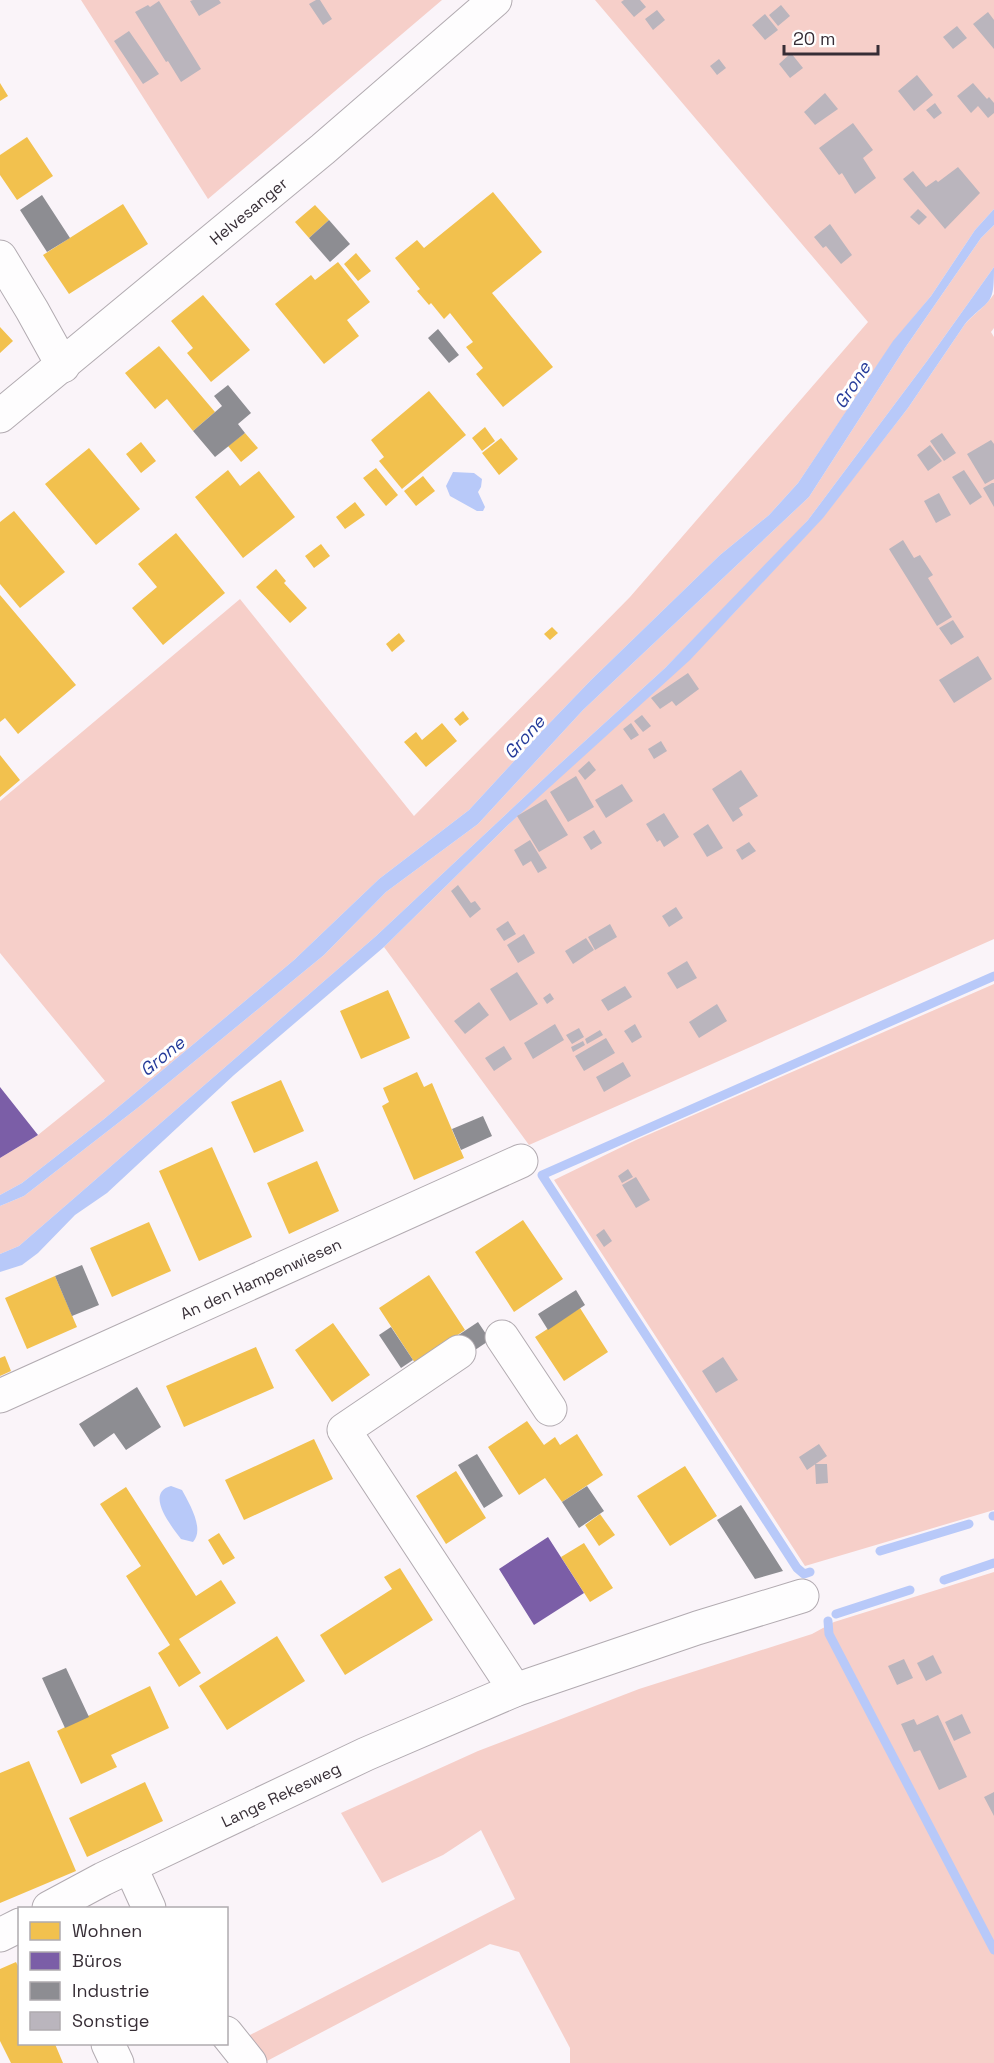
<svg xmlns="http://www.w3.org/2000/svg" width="994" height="2063" font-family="'Space Grotesk',sans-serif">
<rect width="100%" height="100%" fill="#faf4f9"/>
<path fill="#f6cfc9" d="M81 0H442L208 199Z
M595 0H994V209L975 230 931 296 893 342 798 483 769 515 720 555 591 680 540 733 469 810 379 879 294 960 104 1119 22 1183 0 1195V1158L38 1135 105 1081 0 953V801L240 599 414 816 630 597 868 322Z
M994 225V267L927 361 808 520 777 554 665 668 552 771 376 936 19 1246 0 1254V1206L24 1196 140 1106 324 955 386 892 478 824 583 710 809 497 905 348 981 238Z
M994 294V328L991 332 994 337V939L529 1145 384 947 508 825 730 617 823 517 908 408 965 324C975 313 986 306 994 294Z
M994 984V1510L805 1566 554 1180 636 1140Z
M994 1572V2063H570V2048L519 1952 490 1944 265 2062 248 2036 515 1899 481 1830 443 1855 382 1883 341 1813 478 1751 639 1689 812 1634 834 1622Z"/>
<path fill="#b8c9f9" d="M994 209V225L981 238 905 348 809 497 583 710 478 824 386 892 324 955 140 1106 24 1196 0 1206V1195L22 1183 104 1119 294 960 379 879 469 810 540 733 591 680 720 555 769 515 798 483 893 341 931 296 975 230Z
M994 267C994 308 990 297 965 324L908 408 823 518 690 660 508 825 384 947 234 1075 107 1193 75 1215 38 1253 22 1265 0 1272V1254L19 1246 376 936 552 771 665 668 808 520 927 361Z
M453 472 474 473 482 479 481 487 478 492 485 507 483 511H477L450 496 446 486Z
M171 1486 182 1490C189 1503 205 1529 193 1542L181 1539C172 1527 144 1493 171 1486Z"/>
<path fill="#f2c14e" d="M0 83 8 96 0 101Z
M27 137 53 176 17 200 0 175V155Z
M493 192 542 252 492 293 553 367 503 407 476 374 483 368 466 347 473 342 450 313 444 319 431 303 429 305 417 291 420 289 395 258 417 240 424 248Z
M123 204 148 244 69 294 43 255Z
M315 205 329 220 309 238 295 222Z
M356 253 371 271 358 281 344 264Z
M338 262 370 302 347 320 359 336 324 364 275 304 311 275 315 280Z
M203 295 250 350 211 382 187 353 193 348 171 321Z
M0 327 13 341 0 353Z
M159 346 215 412 193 431 167 399 155 409 125 373Z
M429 391 466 435 402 489 379 461 384 457 371 440Z
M485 427 495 441 482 451 472 438Z
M245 433 258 448 241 462 228 446Z
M501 438 518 459 499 475 482 453Z
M141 442 156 461 141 473 126 454Z
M89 448 140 509 96 545 45 484Z
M376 468 398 495 386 506 363 478Z
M228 470 240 486 259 471 295 517 243 558 195 497Z
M423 476 435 491 416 506 404 491Z
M355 502 365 515 345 529 336 517Z
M14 511 65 572 20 608 0 584V522Z
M176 533 225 593 163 645 132 608 157 587 138 564Z
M321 544 330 556 314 568 305 556Z
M276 569 286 581 284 583 307 608 290 623 256 587Z
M0 595 76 685 18 734 5 718 0 722Z
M552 627 558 633 550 640 544 634Z
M399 633 405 641 392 652 386 644Z
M463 711 469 719 460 726 454 719Z
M442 723 457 741 426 767 404 742 416 732 422 740Z
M0 755 20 780 0 797Z
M388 990 410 1038 361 1059 340 1011Z
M417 1072 424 1087 432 1083 464 1158 414 1180 382 1106 389 1102 383 1088Z
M281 1080 304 1131 254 1153 231 1102Z
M212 1147 252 1237 199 1261 159 1171Z
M317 1161 339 1211 289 1234 267 1183Z
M523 1220 563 1279 514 1312 475 1252Z
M149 1222 171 1271 112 1297 90 1248Z
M429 1275 465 1330 415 1363 379 1308Z
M55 1276 77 1327 27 1349 5 1298Z
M580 1308 608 1352 564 1381 535 1337Z
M333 1323 370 1375 332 1402 295 1350Z
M256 1347 274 1388 184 1427 166 1386Z
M5 1356 11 1371 0 1376V1358Z
M527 1421 544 1445 555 1437 560 1445 577 1434 603 1475 562 1502 545 1478 519 1495 488 1447Z
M314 1439 333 1479 244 1520 225 1480Z
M685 1466 717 1516 670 1546 637 1496Z
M456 1471 486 1518 446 1544 416 1496Z
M126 1487 196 1596 221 1580 236 1603 179 1639 201 1673 179 1687 158 1653 170 1645 126 1576 141 1566 100 1504Z
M600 1514 615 1535 599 1546 585 1525Z
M219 1533 235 1558 223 1565 208 1540Z
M584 1543 613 1588 590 1602 561 1557Z
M400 1568 433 1620 345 1675 320 1635 392 1589 384 1577Z
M277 1636 305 1681 227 1730 199 1686Z
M150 1686 169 1728 111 1755 117 1767 81 1784 57 1731Z
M29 1761 76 1871 0 1903V1773Z
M145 1782 163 1821 87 1857 69 1818Z
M16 1962 20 1970V2044H55L63 2063H11L0 2041V1969Z"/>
<path fill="#7b5ea7" d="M0 1087 38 1135 0 1158Z
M548 1537 584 1593 534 1625 499 1569Z"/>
<path fill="#8d8d92" d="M42 195 70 238 47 252 20 210Z
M329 220 350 244 330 262 309 238Z
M438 329 459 355 449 363 428 338Z
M228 385 251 413 238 424 245 433 215 457 193 431 222 406 214 396Z
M483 1116 492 1136 461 1150 452 1129Z
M82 1265 99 1305 72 1316 55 1276Z
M576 1290 585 1305 548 1330 538 1314Z
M478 1322 490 1340 469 1354 457 1336Z
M391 1327 413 1360 401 1368 379 1335Z
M137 1387 161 1427 126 1450 114 1433 94 1447 79 1424Z
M477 1454 503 1496 484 1508 458 1465Z
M587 1486 604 1511 579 1528 562 1502Z
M741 1505 783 1571 755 1579 717 1520Z
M66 1668 89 1717 65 1728 42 1678Z"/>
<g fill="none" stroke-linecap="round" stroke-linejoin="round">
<path stroke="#b8c9f9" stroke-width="9" d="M993 1516H994
M880 1551 969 1524
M810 1572 804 1574 797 1568 542 1175 994 976
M944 1580 994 1563
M836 1614 910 1590
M828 1621 829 1634 994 1950"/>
</g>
<path fill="#bab5bd" d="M193 0H219L221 3 199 16 190 1Z
M316 0H320L332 19 323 25 309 4Z
M624 0H640L646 7 634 17 621 2Z
M159 1 201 69 181 82 168 61 166 62 135 12 148 5 150 7Z
M781 5 790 16 778 26 769 15Z
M657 10 665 20 653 30 645 19Z
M988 12 994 20V49L973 24Z
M765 14 778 30 765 40 752 25Z
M957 26 967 38 953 49 943 37Z
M129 31 159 74 143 84 114 41Z
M791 53 803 68 790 78 779 64Z
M719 59 726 68 717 75 710 66Z
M917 75 933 95 914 111 898 91Z
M973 83 987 99 989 97 994 103V113L988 118 978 106 971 113 957 96Z
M825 93 838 109 815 125 804 112Z
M935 103 942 113 934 119 926 110Z
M853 123 873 150 863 158 876 178 855 194 842 173 839 175 819 148Z
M958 167 980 193 945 229 903 179 913 171 926 187 936 180 938 182Z
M918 209 927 217 919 225 910 217Z
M830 224 852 255 841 264 826 246 823 248 814 237Z
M942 433 956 453 944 461 930 441Z
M991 440 994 444V479L985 484 967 454Z
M930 445 942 461 928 471 917 455Z
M964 470 982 497 970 505 952 477Z
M992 483H994V507L983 488Z
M939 493 951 515 936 523 924 501Z
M903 540 914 558 920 555 933 575 928 578 952 617 937 626 889 549Z
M953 620 964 637 951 645 939 628Z
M978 656 992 679 954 703 939 680Z
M688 673 699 689 676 706 672 701 660 709 651 698Z
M642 715 651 726 643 732 634 721Z
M631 723 639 735 631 740 623 729Z
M661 741 667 751 654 759 648 749Z
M589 761 596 770 585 780 578 771Z
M741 770 758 796 739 808 743 815 733 822 712 789Z
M576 776 594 807 568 822 550 792Z
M622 784 633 801 606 818 595 800Z
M546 799 568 835 539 852 517 816Z
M664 813 679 837 664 847 660 840 657 842 646 824Z
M708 824 723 848 707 857 693 834Z
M594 830 602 843 591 850 583 837Z
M530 840 547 868 538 873 531 861 523 866 514 850Z
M749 842 756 851 742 860 736 850Z
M458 885 471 903 475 901 481 909 470 918 451 891Z
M676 907 683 918 669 927 662 916Z
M508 921 516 934 504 941 496 929Z
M610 924 617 937 595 950 588 937Z
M524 934 535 953 518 963 507 945Z
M586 938 594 950 573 964 565 951Z
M687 961 697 978 677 989 667 973Z
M517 972 538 1004 510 1021 490 989Z
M625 986 632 997 608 1011 601 1000Z
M550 993 554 999 547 1004 543 998Z
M479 1002 489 1015 465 1034 454 1021Z
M717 1004 727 1021 699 1038 689 1022Z
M555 1024 564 1040 533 1059 524 1043Z
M635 1024 642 1037 632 1043 624 1031Z
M579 1028 584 1037 572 1044 566 1035Z
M600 1030 603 1035 587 1044 585 1039Z
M606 1038 615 1053 584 1071 575 1056Z
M583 1041 585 1045 573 1052 571 1047Z
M504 1046 512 1059 494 1071 485 1058Z
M623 1062 631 1076 604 1092 596 1077Z
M628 1169 633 1177 622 1183 618 1176Z
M636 1177 650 1200 636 1208 622 1185Z
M604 1229 612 1241 604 1247 596 1235Z
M723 1357 738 1380 716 1393 702 1371Z
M819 1444 827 1456 807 1470 799 1457Z
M815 1464H827L828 1483 816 1484Z
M933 1655 942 1673 926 1681 917 1663Z
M904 1659 913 1678 897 1685 888 1666Z
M962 1714 971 1733 954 1741 945 1722Z
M938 1715 967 1777 939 1790 920 1750 914 1752 901 1724 914 1719 917 1725Z
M994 1792V1816L984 1797Z"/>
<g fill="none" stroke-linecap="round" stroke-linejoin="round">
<defs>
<g id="minor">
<path d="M0 257 32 310 63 366"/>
<path id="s1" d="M0 416 323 149 495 0"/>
<path d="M502 1337 550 1409"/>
<path d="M459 1352 344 1430 515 1690"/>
<path id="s2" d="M0 1396 521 1161"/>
<path d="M130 1866 149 1908"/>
<path id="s3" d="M49 1908 103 1879 366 1754 515 1690 697 1628 802 1596"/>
<path d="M0 1935 20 1925"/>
<path d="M226 2033 250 2063"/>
<path d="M108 2044 117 2063"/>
</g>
</defs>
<use href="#minor" stroke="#b2abb1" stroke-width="35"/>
<use href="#minor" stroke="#fefdfe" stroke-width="33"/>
</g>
<g text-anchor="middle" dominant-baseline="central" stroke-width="6" stroke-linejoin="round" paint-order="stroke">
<g font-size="16" fill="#372e36" stroke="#fff">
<text stroke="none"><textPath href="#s1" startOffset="322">Helvesanger</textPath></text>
<text stroke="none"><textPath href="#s2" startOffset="286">An den Hampenwiesen</textPath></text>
<text stroke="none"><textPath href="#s3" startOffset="258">Lange Rekesweg</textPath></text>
</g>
<g font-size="18" font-style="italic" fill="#263c9a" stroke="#fff">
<text transform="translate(852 385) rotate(-57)">Grone</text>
<text transform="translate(524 737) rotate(-48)">Grone</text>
<text transform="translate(162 1056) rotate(-39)">Grone</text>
</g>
</g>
<rect x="18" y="1907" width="210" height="138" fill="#ffffff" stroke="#afabaf" stroke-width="1.5"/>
<rect x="30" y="1922" width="30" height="18" fill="#f2c14e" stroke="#afabaf" stroke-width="1.5"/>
<text x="72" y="1937" font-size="18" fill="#372e36">Wohnen</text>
<rect x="30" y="1952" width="30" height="18" fill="#7b5ea7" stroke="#afabaf" stroke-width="1.5"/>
<text x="72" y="1967" font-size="18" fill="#372e36">Büros</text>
<rect x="30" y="1982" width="30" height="18" fill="#8d8d92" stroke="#afabaf" stroke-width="1.5"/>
<text x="72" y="1997" font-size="18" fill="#372e36">Industrie</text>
<rect x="30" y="2012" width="30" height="18" fill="#bab5bd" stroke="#afabaf" stroke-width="1.5"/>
<text x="72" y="2027" font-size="18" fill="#372e36">Sonstige</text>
<path d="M784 45v9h94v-9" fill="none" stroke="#372e36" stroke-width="3"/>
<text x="793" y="45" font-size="18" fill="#372e36" stroke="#ffffff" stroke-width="4.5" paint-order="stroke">20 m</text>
</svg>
